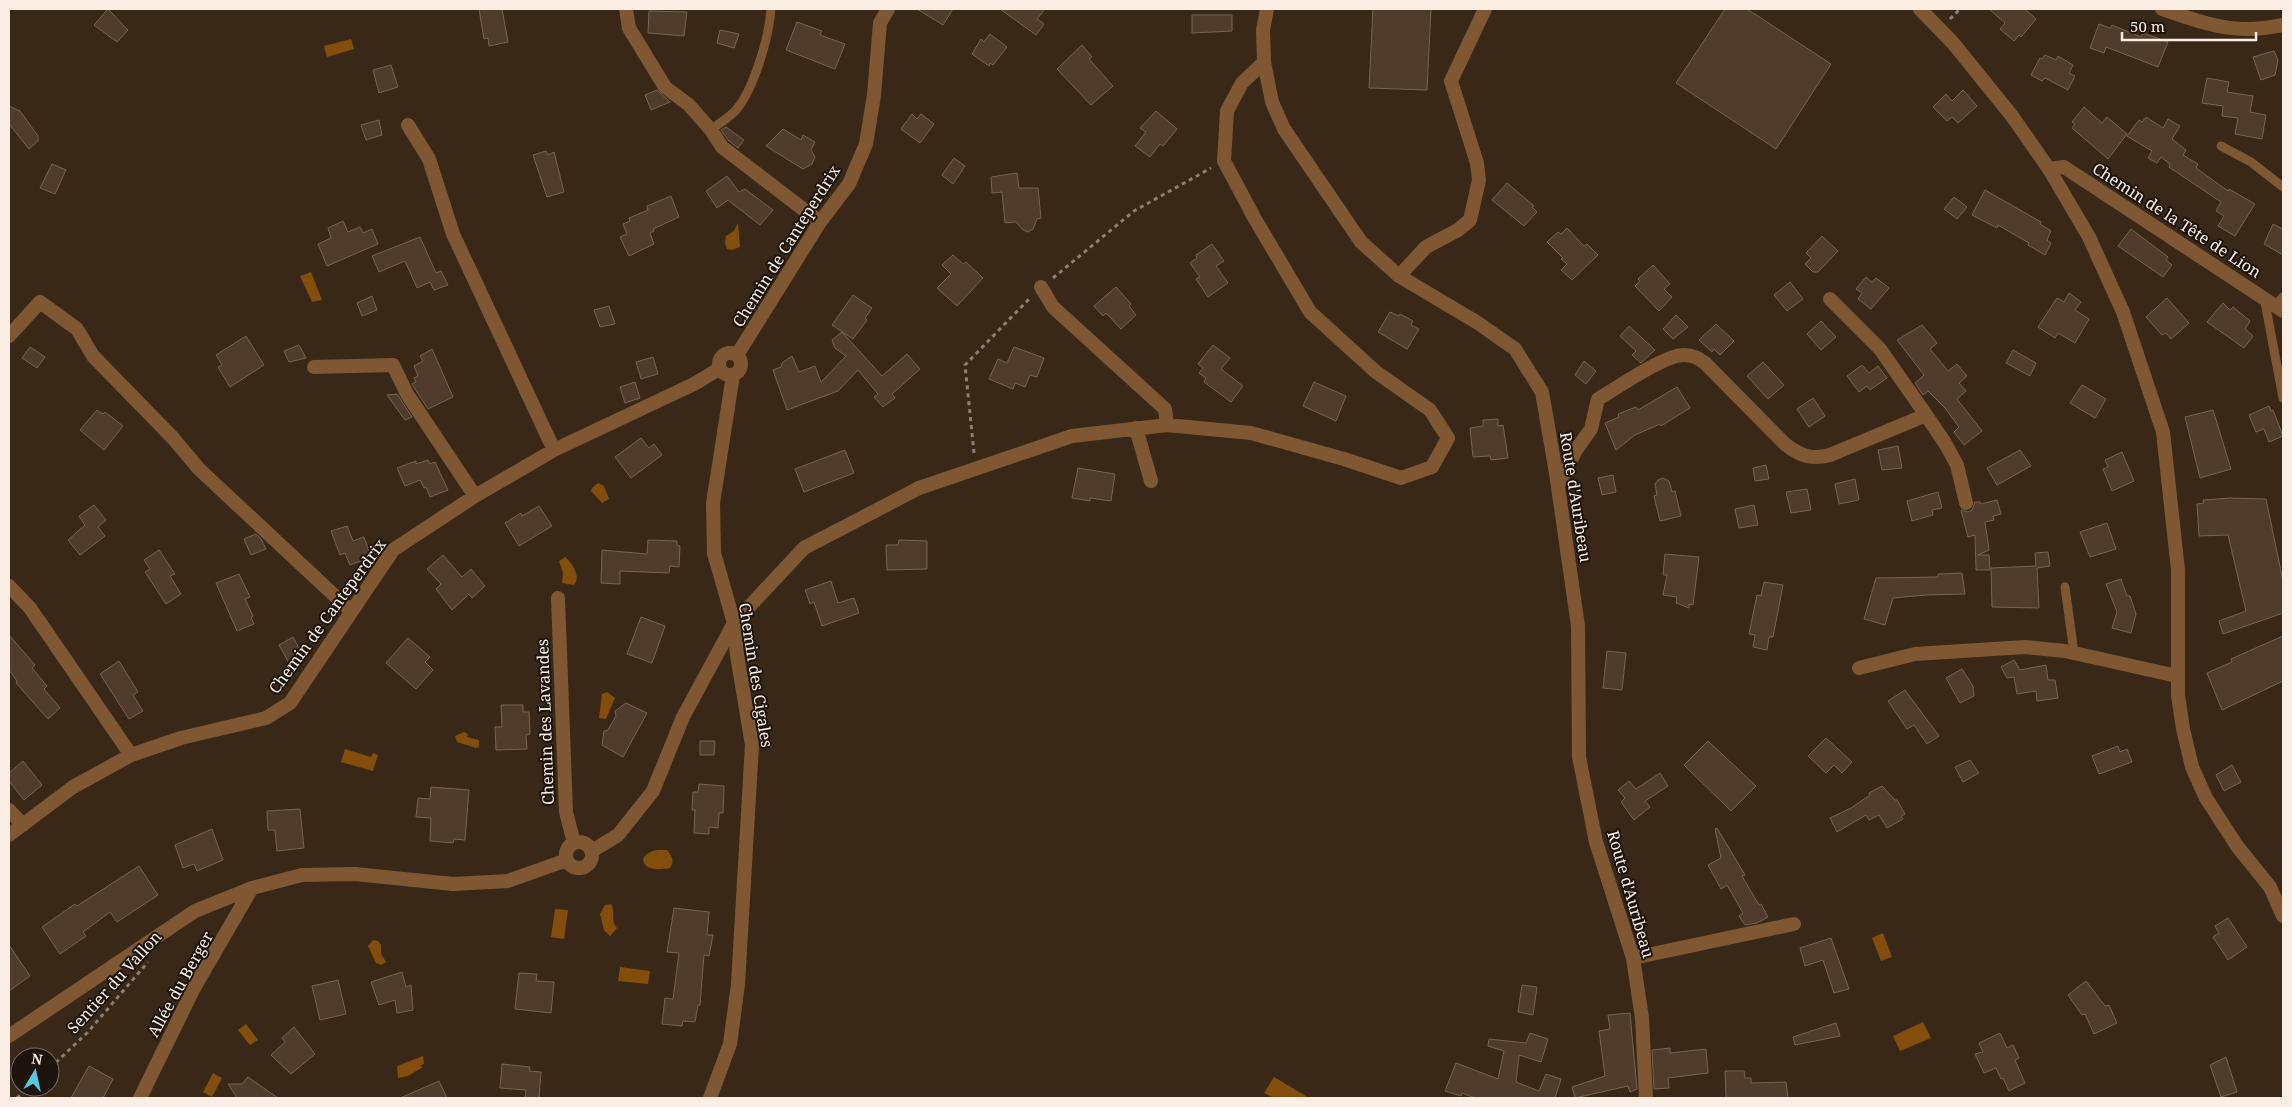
<svg xmlns="http://www.w3.org/2000/svg" width="2292" height="1107" font-family="'Noto Serif',serif">
<rect width="100%" height="100%" fill="#392818"/>
<path fill="#834d0c" d="M351 39 354 49 327 57 324 46Z
M738 223 740 247 732 250 727 249 725 243 726 236 734 231Z
M311 272 322 300 312 302 300 276Z
M598 483 604 486 609 499 602 503 591 491 592 488Z
M565 557C573 564 581 576 574 585L562 583 563 573 559 561Z
M607 692 615 698 606 719 599 718 602 694Z
M464 732 468 734 467 737 479 740V747L476 748 457 742 455 736Z
M345 749 371 757 373 753 378 755 373 771 341 762Z
M661 850H667C672 856 675 861 670 868 660 870 644 871 643 859 647 852 653 850 661 850Z
M611 904C616 913 610 920 617 928L610 936 604 930 600 914 605 905Z
M555 909 568 910 564 939 551 937Z
M1883 933 1892 957 1881 961 1872 938Z
M373 940 378 941 381 945V954L386 962 381 965 376 963 368 946Z
M620 967 650 971 648 984 618 981Z
M1923 1022 1931 1038 1900 1051 1893 1036Z
M246 1024 258 1040 250 1045 238 1030Z
M423 1056 424 1064 420 1066 423 1067 408 1076 398 1078 397 1066Z
M213 1073 222 1078 212 1097 203 1092Z
M1274 1077 1306 1096 1305 1098H1274L1264 1093Z"/>
<path fill="#4f3c2c" stroke="#776452" d="M108 9 128 30 117 42 94 25Z
M479 9H502L508 42 489 46 488 38 484 39Z
M917 9H953L943 25Z
M1000 9H1045L1037 19 1044 24 1036 35Z
M1373 9H1431L1427 90 1369 88Z
M1725 9H1747L1831 64 1776 149 1676 83Z
M1989 9H2025L2036 19 2021 37 2019 35 2014 41 2000 29 2005 23Z
M649 11 687 12 684 36 648 33Z
M1192 15H1232V31L1192 33Z
M797 22 822 31 820 35 845 44 835 69 786 50Z
M2099 24 2110 28 2112 25 2141 37 2143 33 2168 42 2158 67 2106 47 2104 53 2090 48Z
M720 30 739 34 734 48 717 43Z
M990 34 1007 47 993 65 990 63 989 66 972 54 981 39 984 42Z
M1082 45 1092 57 1089 59 1113 86 1091 105 1057 69Z
M2274 51 2278 60 2275 75 2261 80 2253 57Z
M2045 55 2056 60 2058 56 2073 65 2069 73 2075 76 2068 90 2045 78 2042 81 2031 75 2040 58 2042 59Z
M391 65 398 87 379 93 373 70Z
M2207 78 2229 82 2227 92 2253 96 2250 112 2266 115 2262 139 2235 134 2238 118 2222 116 2223 106 2202 103Z
M657 90 670 102 651 110 645 95Z
M1963 90 1977 106 1958 123 1952 117 1947 121 1933 107 1946 94 1952 101Z
M9 106 20 111 38 136V141L29 149 9 124Z
M2084 107 2102 123 2107 117 2127 134 2108 159 2072 128 2075 124 2072 122Z
M1156 111 1177 129 1163 146 1160 144 1150 157 1135 146 1146 132 1140 128Z
M912 114 917 119 921 114 934 124 920 143 901 129Z
M2146 117 2163 128 2168 119 2180 126 2172 139 2186 150 2183 155 2198 164 2196 168 2228 191 2229 189 2255 204 2235 236 2218 226 2224 216 2216 211 2221 202 2169 167 2170 164 2161 157 2157 163 2148 158 2152 151 2127 136 2139 120 2142 122Z
M379 120 382 135 366 140 361 125Z
M726 127 744 140 738 148 729 141 721 130Z
M783 129 801 140 803 135 815 142 811 150 815 157 812 164 803 169 766 146Z
M546 151 548 155 554 152 564 192 547 197 533 155Z
M954 158 965 166 953 184 942 175Z
M52 164 66 170 55 194 40 188Z
M1017 173 1019 188H1038L1041 218 1037 219 1033 229 1028 232 1023 230 1016 222 1005 223 1002 192 992 193 991 177Z
M727 176 739 192 745 189 773 210 760 225 728 200 717 208 706 191Z
M1507 183 1534 206 1532 207 1537 212 1524 226 1492 200Z
M1985 190 2041 222 2040 224 2051 231 2047 240 2051 243 2045 255 2028 245 2029 243 1998 225 1997 228 1972 215Z
M671 196 679 217 653 229 654 231 650 233 654 244 629 256 620 237 627 234 623 224 630 221 629 218 648 210 647 206Z
M1954 197 1967 207 1957 219 1944 209Z
M343 221 348 232 360 227 363 233 372 229 378 244 327 266 318 244 331 238 328 228Z
M2273 224 2283 229V255L2264 244Z
M1567 228 1584 246 1587 244 1598 255 1572 280 1561 270 1567 264 1561 259 1563 258 1547 242 1558 232 1561 234Z
M2131 229 2168 257 2166 260 2172 265 2163 277 2118 246Z
M1822 236 1838 251 1818 272H1813L1805 264 1811 258 1806 253Z
M420 237 436 273 441 271 448 285 434 290 430 282 417 288 405 261 379 272 372 256Z
M1212 244 1224 261 1216 266 1228 283 1208 297 1196 279 1200 277 1190 263 1197 258 1196 255Z
M953 255 963 264 966 262 983 278 957 306 937 288 951 274 942 265Z
M1653 265 1670 284 1664 289 1672 297 1659 311 1635 286 1640 281 1638 279Z
M1866 277 1872 282 1876 278 1889 288 1871 309 1858 299 1862 293 1856 289Z
M1790 282 1803 299 1787 311 1774 295Z
M1116 287 1131 304 1129 306 1136 315 1121 329 1106 313 1103 316 1094 306Z
M2069 293 2081 302 2075 310 2089 319 2075 343 2058 333 2055 338 2038 327 2057 298 2064 302Z
M853 295 872 308 865 318 867 320 853 339 832 325Z
M372 296 377 310 362 316 357 303Z
M2167 298 2189 323 2171 339 2166 333 2162 335 2146 317Z
M2223 303 2230 310 2233 307 2250 321 2245 329 2253 336 2244 348 2207 322Z
M609 306 615 324 600 327 594 310Z
M1390 312 1399 316 1400 314 1413 321 1411 325 1419 329 1407 349 1378 332Z
M1676 315 1688 327 1673 339 1663 329Z
M1821 321 1836 337 1821 350 1807 334Z
M1716 324 1734 341 1720 355 1714 349 1712 352 1699 340Z
M1922 325 1937 343 1930 349 1948 371 1957 364 1967 376 1959 383 1966 391 1957 399 1982 431 1964 445 1954 432 1959 427 1945 408 1928 391 1923 395 1915 383 1924 375 1897 340Z
M1629 326 1655 350 1641 363 1632 355 1636 351 1620 336Z
M842 332 882 376 907 354 920 369 892 394 895 398 883 407 874 397 878 394 858 370 838 391 787 410 773 370 781 367 782 363 792 356 799 372 815 366 821 382 846 356 835 348 832 340Z
M246 336 264 365 230 387 218 367 222 365 216 355Z
M299 345 306 358 289 362 284 351Z
M1213 345 1230 358 1221 369 1243 386 1231 402 1204 382 1206 378 1199 373 1203 368 1198 364Z
M30 347 45 357 37 368 22 358Z
M1014 347 1044 358 1037 377 1030 375 1025 387 1015 383 1013 389 989 379 998 359 1007 363Z
M432 349 453 397 428 409 412 384 416 382 414 378 418 376 414 366 423 361 420 356Z
M2013 350 2036 363 2030 376 2006 363Z
M653 357 658 374 641 379 636 362Z
M1584 361 1596 371 1586 384 1575 375Z
M1763 362 1784 385 1768 399 1747 376Z
M1862 365 1869 373 1878 366 1887 378 1870 390 1867 386 1859 392 1847 376Z
M635 382 640 398 625 403 620 387Z
M1314 382 1346 396 1336 421 1303 406Z
M2082 385 2106 399 2095 418 2070 403Z
M1677 387 1690 408 1661 426 1660 424 1635 435 1616 450 1605 423 1619 417 1618 414 1636 407 1638 410Z
M397 394 412 417 405 420 387 395Z
M1813 398 1825 416 1809 427 1797 409Z
M2269 406 2271 411 2273 410 2283 436 2269 442 2264 429 2256 432 2249 415Z
M97 410 103 414 105 412 123 426 104 450 80 430Z
M2213 410 2231 469 2200 478 2185 417Z
M1498 419V426L1503 425 1508 458 1491 460 1490 456 1473 457 1470 428 1483 426V420Z
M641 438 649 448 654 444 662 455 631 478 615 457Z
M1898 446 1902 468 1882 470 1878 450Z
M845 450 854 473 804 492 795 469Z
M2020 450 2031 466 1997 485 1987 468Z
M2122 452 2134 481 2112 491 2103 469 2108 467 2105 460Z
M428 460 430 464 435 462 448 490 430 497 426 487 424 488 420 480 405 486 397 468 416 461V464Z
M1766 465 1769 479 1755 481 1753 468Z
M1078 468 1115 474 1111 501 1090 498V501L1072 498Z
M1613 475 1616 492 1602 495 1598 478Z
M1663 478 1669 481 1672 492 1675 491 1681 516 1660 521 1654 496 1657 495 1655 484 1658 480Z
M1855 479 1859 500 1839 504 1835 484Z
M1807 489 1811 510 1791 513 1786 492Z
M1938 492 1942 508 1932 510 1933 515 1912 521 1907 501Z
M2230 498 2266 499 2283 581V613L2223 634 2219 621 2246 611 2228 535 2199 536 2197 504 2204 503 2203 500Z
M1997 500 2001 514 1993 516 1994 520 1985 522 1989 550 1978 555H1989L1990 570H1976L1975 535 1968 537 1961 510 1968 512 1972 510 1975 502H1980L1981 504Z
M94 505 106 520 98 527 105 536 80 555 68 540 85 525 79 516Z
M1754 505 1758 525 1739 528 1735 509Z
M539 506 552 526 519 546 505 523 521 513 522 516Z
M2107 523 2116 549 2090 557 2080 532Z
M347 526 353 541 364 537 371 557 350 565 345 553 340 555 331 531Z
M256 534 261 539 266 549 251 555 244 539Z
M648 540 677 541V545L680 546 679 567 670 566 669 573 620 571V584L601 583 602 550 647 554Z
M899 540 927 541V569L887 570 886 545H898Z
M159 550 175 574 170 576 181 594 166 604 145 572 150 569 144 560Z
M2048 552 2050 566 2037 568 2039 608 1992 607 1991 568 2036 566 2035 553Z
M1665 554 1699 557 1693 605 1689 604V608L1676 603 1677 597 1663 595 1667 575H1663Z
M443 555 462 577 471 569 485 586 472 598 469 594 452 610 436 589 441 584 427 569Z
M1962 573 1965 594 1926 595 1893 598 1885 625 1864 619 1876 578 1938 577V574Z
M239 574 250 597 245 599 253 616 251 617 254 624 237 631 216 583Z
M2121 579 2127 596H2130L2136 614 2131 633 2112 628 2117 612 2106 584Z
M831 581 838 603 854 598 859 613 822 626 814 602 810 604 805 590Z
M1764 582 1783 585 1773 637H1769L1767 650 1753 647 1755 635 1749 634 1757 595 1761 596Z
M641 617 665 626 652 663 627 654Z
M9 635 35 665 32 668 47 686 44 689 60 708 48 719 16 683 17 681 9 670Z
M2283 636V681L2222 710 2207 673 2232 662 2231 659Z
M293 637 303 656 289 663 279 645Z
M408 638 430 657 425 662 433 670 416 689 386 663Z
M1607 651 1626 653 1622 690 1603 688Z
M2014 660 2020 670 2046 665 2048 680H2055L2058 698 2037 701 2036 691 2017 694 2014 677 2007 678 2001 667Z
M119 661 138 692 133 695 143 711 129 719 100 674Z
M1962 669 1973 686 1974 696 1960 703 1946 678Z
M1905 690 1939 736 1927 744 1914 725 1907 729 1888 701Z
M626 703 647 713 623 757 602 745 604 731 608 730 616 716 615 711Z
M501 705H523V712H529L530 734 526 735 527 749 496 750 495 727H502Z
M1826 738 1852 762 1842 773 1834 765 1826 773 1808 756Z
M700 741H715L714 755H700Z
M1708 741 1756 786 1731 811 1684 765Z
M2118 746 2120 752 2127 749 2132 762 2099 774 2092 756Z
M1970 760 1979 773 1963 782 1955 767Z
M23 761 42 785 24 800 9 781V773Z
M2232 765 2241 782 2224 791 2216 775Z
M1660 773 1668 786 1645 801 1650 807 1634 820 1621 802 1625 798 1618 790 1629 781 1636 789Z
M699 784 724 786 723 813H719L718 828 709 827V834L694 833 695 810H692L693 792H698Z
M1882 786 1895 800H1897L1905 814 1901 816 1903 819 1887 828 1879 815 1869 820 1866 815 1837 832 1830 818 1851 808 1870 795 1869 793Z
M431 787 469 790 465 840 454 839 453 843 430 841 431 818 416 817 418 798 430 799Z
M300 809 304 848 277 851 275 830H268L267 811Z
M1717 828 1745 875 1742 876 1759 905 1761 904 1768 917 1757 923 1745 925 1739 916 1743 913 1727 885 1721 889 1708 865 1721 858 1715 829Z
M212 829 223 860 197 871 194 864 183 868 175 845Z
M139 866 158 895 117 922 110 912 83 932 86 936 60 954 42 927 75 904 77 906Z
M674 908 709 912 707 935H713L709 956 704 955 700 1005H698L695 1022 683 1021 682 1026 662 1024 665 998 673 999 679 953 667 952Z
M2228 918 2247 947 2228 960 2213 937 2219 933 2215 926Z
M1831 938 1849 989 1834 993 1823 960 1805 966 1800 948Z
M9 945 30 976 9 991Z
M402 972 406 987 411 985 413 1010 397 1013 395 1000 379 1005 371 982Z
M519 973 537 974 536 981 554 982 551 1013 515 1009Z
M338 980 346 1014 320 1020 312 986Z
M2086 981 2105 1006 2109 1005 2117 1023 2094 1034 2085 1014 2082 1015 2068 995Z
M1522 985 1537 987 1533 1015 1518 1012Z
M1630 1013 1637 1089 1630 1092 1628 1086 1575 1098 1572 1087 1605 1076 1599 1031 1610 1029 1608 1015Z
M1836 1023 1840 1036 1795 1045 1793 1037Z
M294 1027 315 1054 291 1074 271 1055 285 1042 282 1038Z
M1530 1033 1548 1039 1541 1062 1519 1055 1516 1082 1539 1091 1546 1074 1561 1079 1555 1098H1475L1462 1093 1461 1096 1445 1091 1456 1063 1498 1079 1504 1051 1488 1046 1489 1039 1526 1043Z
M2000 1033 2007 1048 2013 1045 2019 1058 2015 1060 2025 1083 2009 1091 2003 1078 2001 1079 1996 1068 1984 1073 1975 1054 1983 1052 1979 1043Z
M1670 1048V1053L1706 1049 1708 1073 1668 1078 1669 1088 1654 1089 1652 1050Z
M2226 1057 2237 1092 2221 1097 2210 1065Z
M502 1064 530 1067 529 1071 541 1072 539 1098H525L526 1090 500 1088Z
M89 1066 113 1079 103 1098H71Z
M1725 1071H1744L1745 1078H1751V1083L1786 1082 1788 1098H1726Z
M248 1077 255 1082 278 1098H237L228 1084H242Z
M439 1081 447 1098H400Z"/>
<g fill="none" stroke-linecap="round" stroke-linejoin="round">
<path stroke="#8e7f72" stroke-width="3" stroke-dasharray="4 4" stroke-linecap="butt" d="M1950 19 1960 9
M1053 278 1134 211 1211 168
M974 453 965 365 1031 297
M50 1068 87 1033 148 962
M17 1098 29 1087"/>
<path stroke="#7f5833" stroke-width="9" d="M711 130C719 123 729 118 736 110 754 89 769 37 771 9
M2221 146 2251 162 2283 187
M2264 297 2283 398
M2276 305 2283 297
M2065 587 2074 653"/>
<path stroke="#7f5833" stroke-width="14" d="M626 9 629 28 665 87 689 105 711 130 722 147 820 222
M1920 9 1953 43 2012 116 2049 169 2089 237 2123 312 2163 432 2178 570V695L2183 729 2192 767 2206 798 2237 846 2270 887 2283 916
M2162 9C2188 18 2220 30 2249 29 2260 29 2272 27 2283 25
M408 125 429 159 453 234 554 450
M2049 169 2064 167 2283 311
M1399 276 1426 247 1458 230 1470 220 1479 180 1477 163 1451 81 1485 9
M1041 287 1053 307 1165 409 1167 425
M1830 299 1880 349 1926 415
M9 336 40 302 77 329 93 356 173 438 199 469 351 611
M719 364a11 11 0 1 1 22 0a11 11 0 1 1-22 0Z
M737 355 820 222 849 184 866 144 874 95 880 23 888 9
M314 367 393 365 407 394 475 496
M1136 428 1151 481
M1558 485 1576 450 1591 429 1598 399C1617 388 1664 355 1684 355 1693 355 1698 358 1705 363L1786 445C1801 456 1812 460 1830 455L1926 415 1945 443 1957 465 1966 503
M9 586 30 608 131 755
M558 598 566 812 574 843
M1859 668 1915 654 2025 647 2065 651 2177 676
M9 810 23 825
M9 835 73 787 131 755 181 738 266 718 290 703 393 550 475 496 554 450 694 384 719 369
M566 855a13 13 0 1 1 26 0a13 13 0 1 1-26 0Z
M592 851 618 835 653 791 683 717 734 623 804 548 919 488 1072 436 1167 425 1251 433 1344 459 1401 478 1432 467 1448 438 1430 410 1376 372 1310 312 1255 219 1224 161 1227 111 1242 83 1264 62
M1633 958 1794 924
M9 1036 195 911 252 888 302 875 355 874 453 884 508 881 567 860
M140 1098 194 988 252 888
M710 1098 730 1044 738 984 752 745 737 655 734 623 714 553 713 503 733 375"/>
<path stroke="#7f5833" stroke-width="14" d="M1267 9 1263 30 1264 62 1272 102 1284 129 1361 242 1399 276 1478 323 1515 349 1542 392 1556 473 1578 626 1579 757 1596 842 1633 958 1642 1018 1646 1098"/>
</g>
<g text-anchor="middle" dominant-baseline="central" stroke-width="4" stroke-linejoin="round" paint-order="stroke">
<g font-size="16" fill="#fbefe5" stroke="#1b130c">
<text transform="translate(2177 220) rotate(33)">Chemin de la Tête de Lion</text>
<text transform="translate(786 246) rotate(-58)">Chemin de Canteperdrix</text>
<text transform="translate(1576 497) rotate(81)">Route d'Auribeau</text>
<text transform="translate(327 616) rotate(-54)">Chemin de Canteperdrix</text>
<text transform="translate(756 675) rotate(81)">Chemin des Cigales</text>
<text transform="translate(545 722) rotate(-92)">Chemin des Lavandes</text>
<text transform="translate(1631 894) rotate(74)">Route d'Auribeau</text>
<text transform="translate(114 982) rotate(-48)">Sentier du Vallon</text>
<text transform="translate(180 984) rotate(-61)">Allée du Berger</text>
</g>
</g>
<rect width="2292" height="1107" fill="none" stroke="#fbefe5" stroke-width="20"/>
<g transform="translate(35 1072) rotate(9)"><circle r="24" fill="#1b130c" stroke="#756b63"/>
<path d="M0-4L9 19L0 12L-9 19Z" fill="#56c9e1"/>
<text y="-8" font-size="14" font-weight="bold" text-anchor="middle" fill="#fbefe5">N</text>
</g>
<path d="M2122 32v8h134v-8" fill="none" stroke="#fbefe5" stroke-width="2.5"/>
<text x="2130" y="32" font-size="15" fill="#fbefe5" stroke="#1b130c" stroke-width="4" paint-order="stroke">50 m</text>
</svg>
